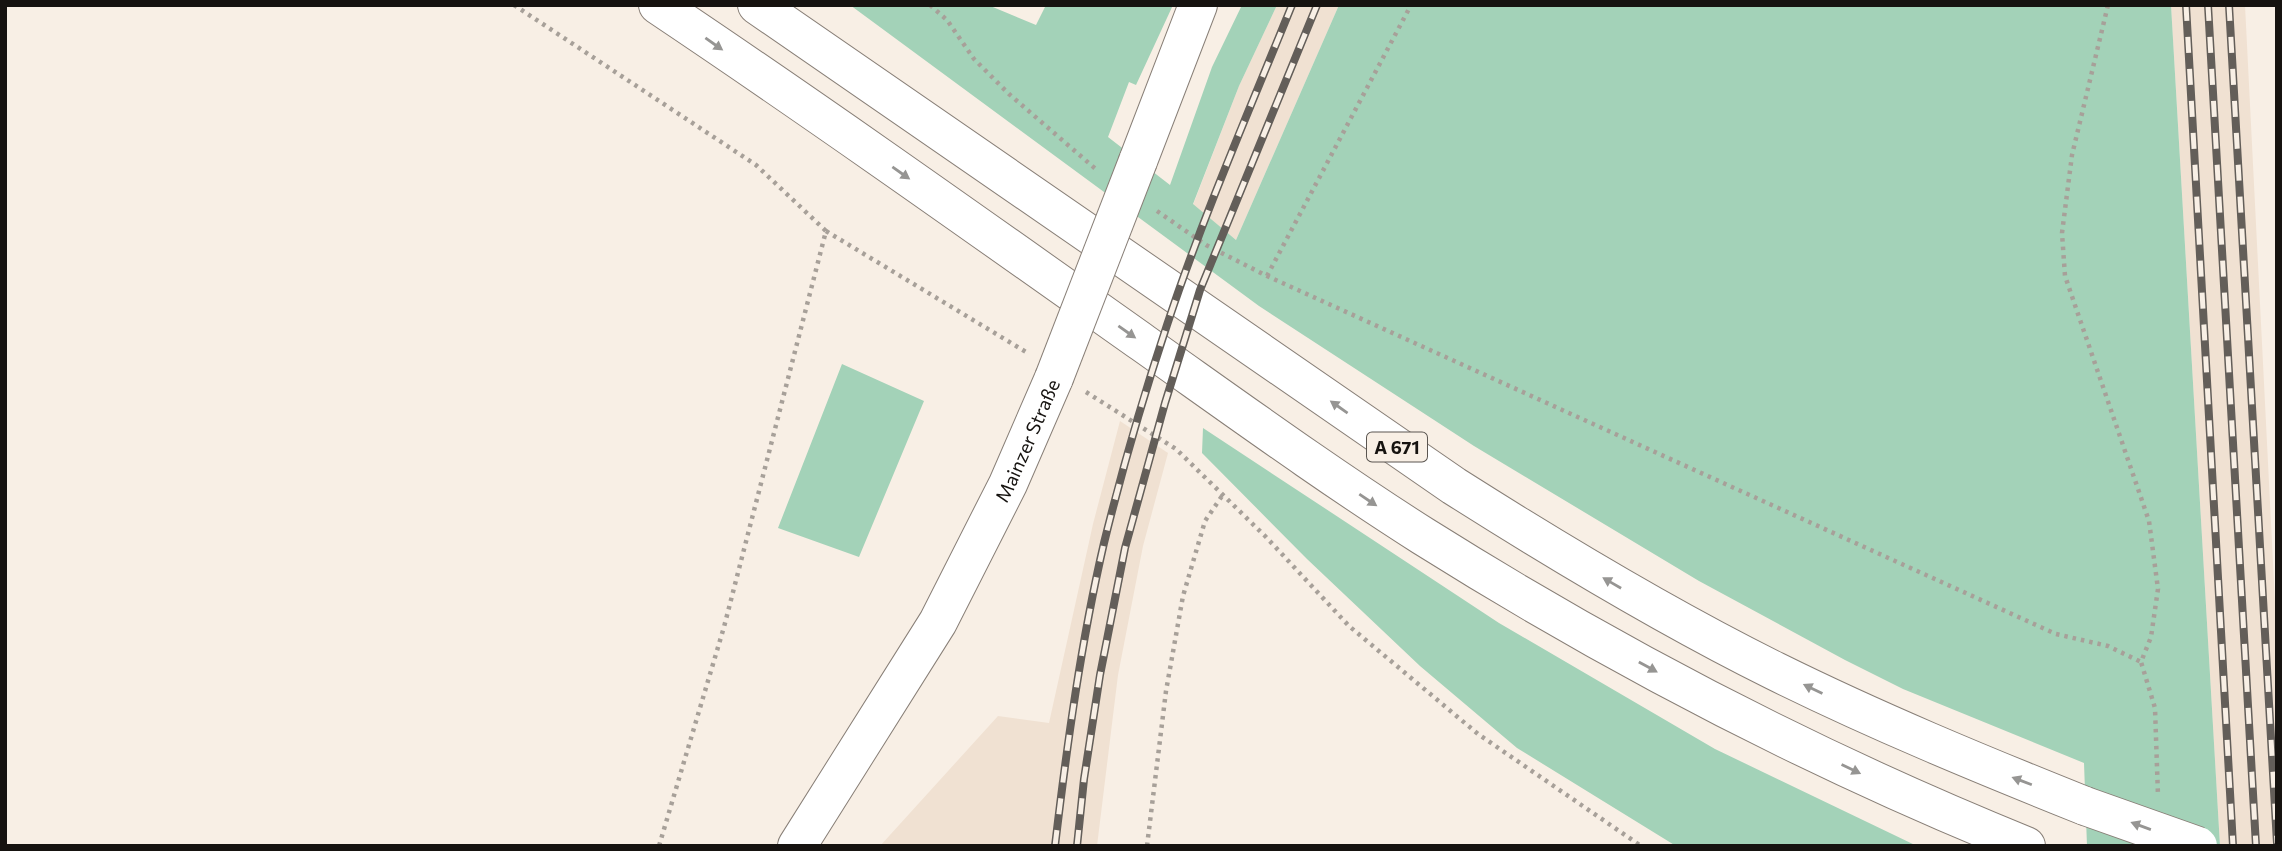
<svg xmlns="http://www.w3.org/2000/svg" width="2282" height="851" font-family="Commissioner,sans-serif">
<rect width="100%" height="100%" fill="#f8efe5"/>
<path fill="#f0e1d2" d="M1277 5H1339L1236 240 1193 205 1239 86Z
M2171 5H2245L2277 642V846H2220Z
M1120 421 1168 453 1143 546 1118 675 1097 846H880L998 716 1049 723 1093 524Z"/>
<path fill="#a3d2b8" d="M850 5H988L1036 25 1046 5H1173L1136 85 1129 82 1108 137 1170 185 1212 67 1242 5H1277L1239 86 1193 204 1236 240 1339 5H2171L2220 846H2087L2084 763 1903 689 1845 660 1699 581 1474 446 1259 306Z
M842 364 924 401 859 557 778 528Z
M1203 428 1499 623 1715 749 1917 846H1676L1517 748 1420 666 1307 559 1202 453Z"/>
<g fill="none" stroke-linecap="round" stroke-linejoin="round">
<defs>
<g id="secondary">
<path d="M1138 161 1198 5"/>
<path id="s1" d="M797 846 938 622 1008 484 1054 378"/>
</g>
<path id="highway" d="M658 5C822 115 982 229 1143 343 1235 408 1327 475 1423 536 1614 656 1816 761 2026 846
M757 5 1454 486C1558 552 1664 616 1775 671 1876 721 1980 764 2085 806"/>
</defs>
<use href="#secondary" stroke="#887f77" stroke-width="40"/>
<use href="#highway" stroke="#887f77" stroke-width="40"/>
<path stroke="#a7a099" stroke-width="4.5" stroke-dasharray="3.5 5" stroke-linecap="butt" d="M514 5 756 165 826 231 724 627 659 846
M930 5 947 20 974 59 1009 94 1098 171
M2108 5 2072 155 2062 233 2065 276 2149 521 2158 589 2151 637 2141 662 2155 708 2158 796
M1157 211 1206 245 1267 276 2056 634 2108 646 2141 662
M826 231 1026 352
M1267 276 1411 5
M1086 392 1176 449 1266 537 1349 626 1478 734 1641 846
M1147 846 1166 691 1183 596 1205 521 1222 496"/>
<use href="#secondary" stroke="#fff" stroke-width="38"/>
<use href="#highway" stroke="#fff" stroke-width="38"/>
<defs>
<path id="rail" d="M2186 5 2233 846
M2208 5 2256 846
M2229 5 2277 843
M1055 846C1067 745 1081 642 1104 543 1122 470 1143 397 1167 325 1203 216 1249 111 1292 5
M1077 846 1084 779 1100 675 1125 548 1165 403 1200 290 1317 5"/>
</defs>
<use href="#rail" stroke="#635e59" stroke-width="8"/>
<use href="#rail" stroke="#f8efe5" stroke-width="5" stroke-dasharray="16" stroke-linecap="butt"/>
<defs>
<path id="secondary-bridge" d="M1054 378 1138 161"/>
<path id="highway-bridge" d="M2085 806 2198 846"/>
</defs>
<use href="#secondary-bridge" stroke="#887f77" stroke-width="40" stroke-linecap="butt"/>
<use href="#highway-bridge" stroke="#887f77" stroke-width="40" stroke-linecap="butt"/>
<use href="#secondary-bridge" stroke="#fff" stroke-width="38"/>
<use href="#highway-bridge" stroke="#fff" stroke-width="38"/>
</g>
<defs><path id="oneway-solid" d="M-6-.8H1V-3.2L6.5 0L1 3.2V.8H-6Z" transform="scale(1.75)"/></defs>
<g fill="#969593">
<use href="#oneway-solid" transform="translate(714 44) rotate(35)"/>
<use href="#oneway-solid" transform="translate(901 173) rotate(35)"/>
<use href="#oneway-solid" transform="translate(1127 332) rotate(35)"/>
<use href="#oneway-solid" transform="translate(1339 407) rotate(-145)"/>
<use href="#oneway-solid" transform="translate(1368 500) rotate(34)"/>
<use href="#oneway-solid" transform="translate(1612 583) rotate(-150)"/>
<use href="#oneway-solid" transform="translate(1648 667) rotate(29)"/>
<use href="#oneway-solid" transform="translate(1813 689) rotate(-154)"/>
<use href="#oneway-solid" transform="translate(1851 769) rotate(26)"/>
<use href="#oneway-solid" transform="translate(2022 781) rotate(-159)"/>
<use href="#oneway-solid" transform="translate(2141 826) rotate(-160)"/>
</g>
<g text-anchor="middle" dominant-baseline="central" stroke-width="5" stroke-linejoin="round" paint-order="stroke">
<rect fill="#f8efe5" stroke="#5a5550" stroke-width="2" x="1367" y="432.5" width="60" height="29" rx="5"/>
<g font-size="18" font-weight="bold" fill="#161310">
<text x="1397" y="447">A 671</text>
</g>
<g font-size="19" fill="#161310" stroke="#f8efe5">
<text stroke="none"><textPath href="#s1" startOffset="467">Mainzer Straße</textPath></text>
</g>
</g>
<rect width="2282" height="851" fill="none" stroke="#161310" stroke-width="14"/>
</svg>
